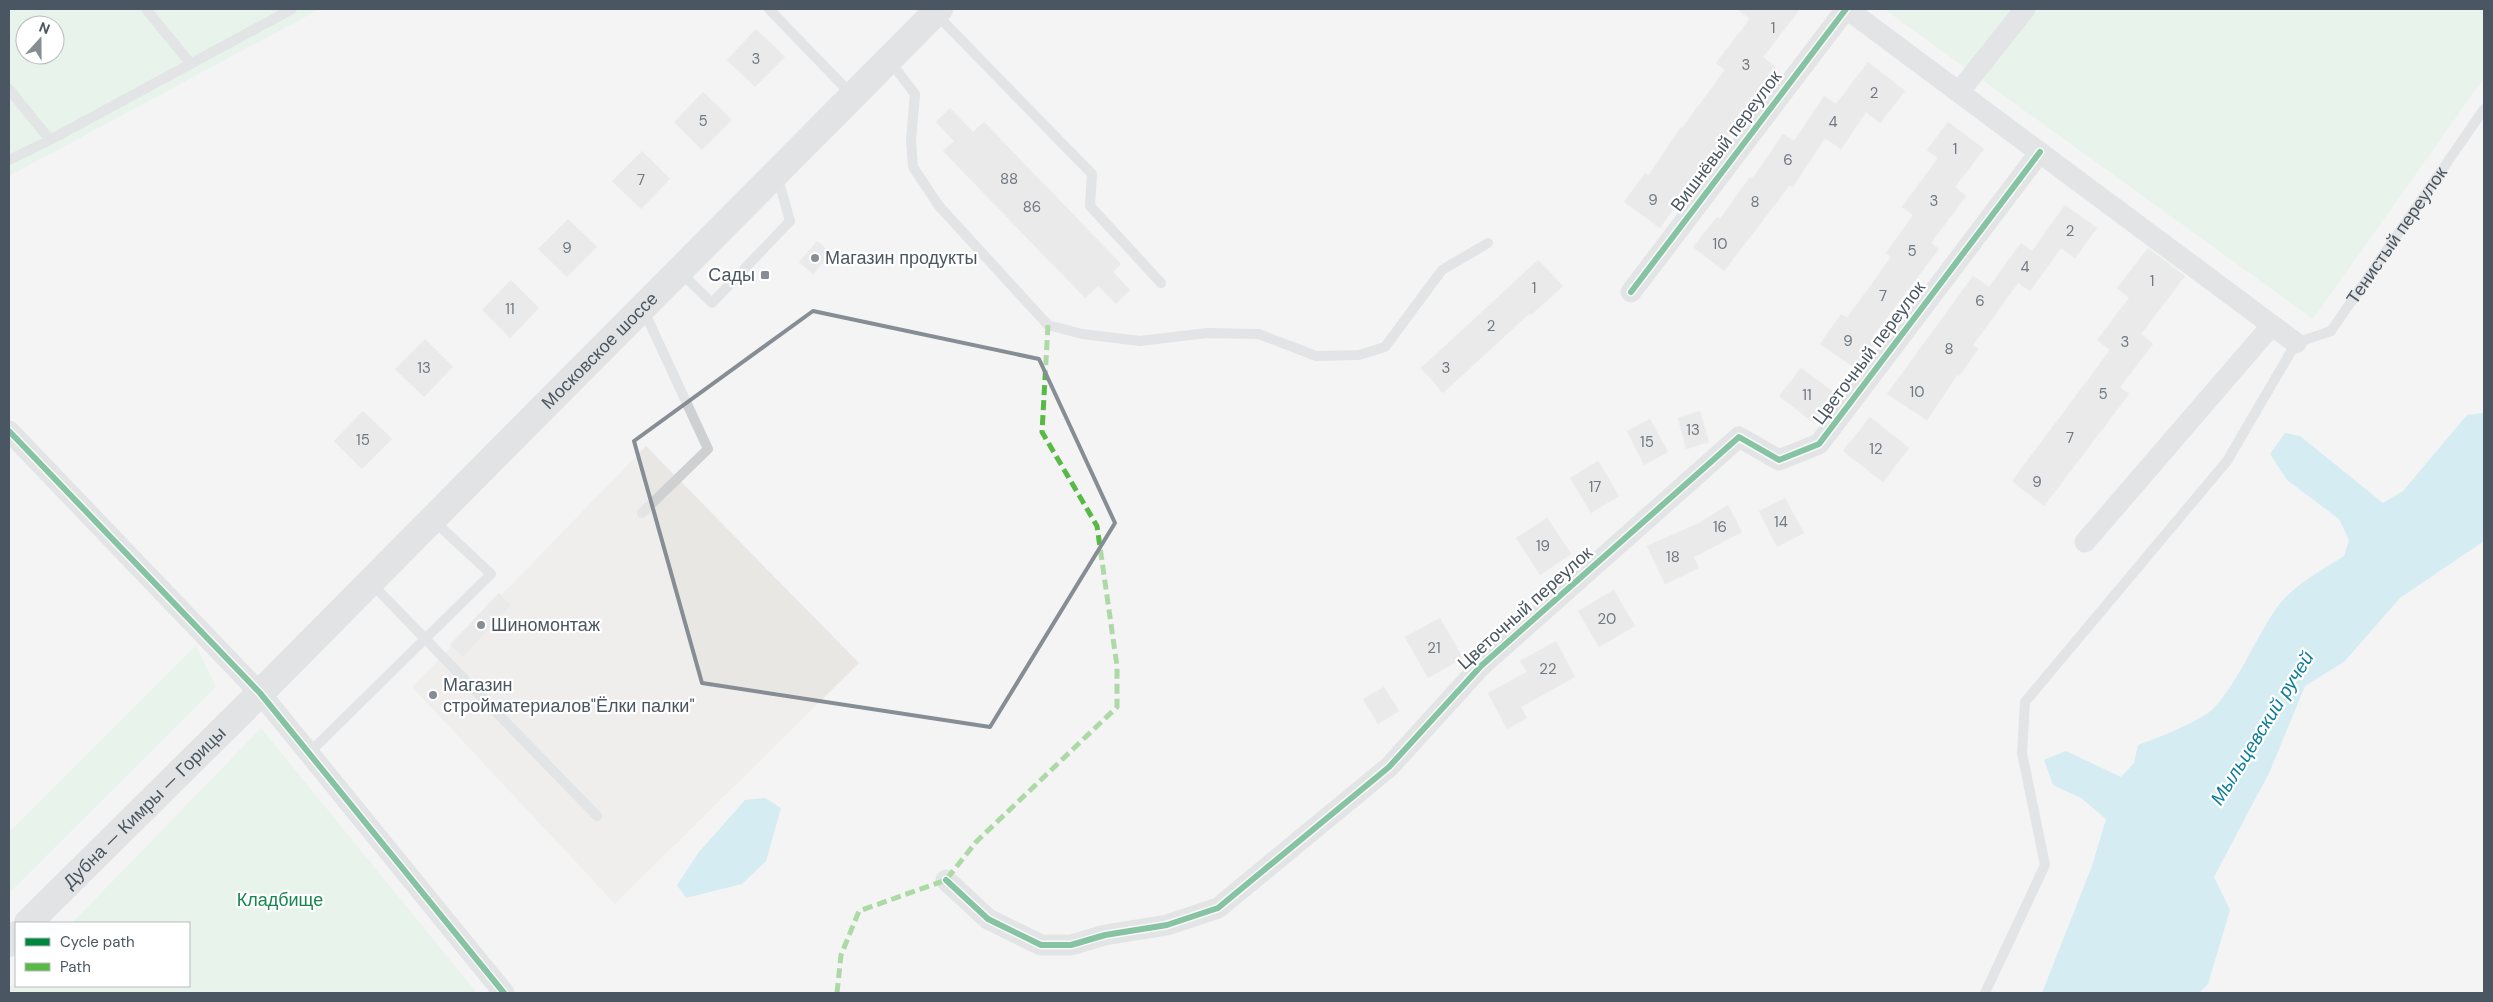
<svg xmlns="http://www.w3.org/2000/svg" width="2493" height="1002" font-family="'DM Sans',sans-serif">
<rect width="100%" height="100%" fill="#f4f4f4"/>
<path fill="#e8e7e3" d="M646 446 859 663 615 904 412 687Z"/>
<path fill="#d9f2e3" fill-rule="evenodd" d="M9 9H320L9 176ZM25 25H55V55H25Z
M1884 9H2484V78L2313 319Z
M196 645 216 687 9 893V832Z
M261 728 477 993H9V988L16 981V986H189V923H72Z"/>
<path fill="#aee2f0" d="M2484 413V541L2400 598 2344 662 2305 686 2270 771 2214 877 2230 910 2208 984 2199 993H2042L2092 866 2106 819 2081 798 2053 785 2044 760 2066 751 2121 777 2134 763 2138 745C2155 739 2201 721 2213 709 2240 680 2255 638 2278 606 2295 584 2321 571 2344 556L2349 540 2339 519 2287 480 2270 454 2285 433 2300 436 2383 503 2403 491 2467 415Z
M765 798 781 808 766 861 742 884 686 898 677 885 699 852 745 800Z"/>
<path fill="#ddddde" stroke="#e5e6e7" d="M1737 9H1800L1763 57 1776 67 1747 104 1751 107 1717 152 1720 154 1694 188 1690 185 1660 228 1624 202 1645 173 1649 175 1681 127 1682 128 1725 70 1716 63 1750 19Z
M756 29 785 57 755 87 727 60Z
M1868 62 1905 91 1880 123 1866 112 1841 149 1825 138 1793 187 1790 185 1724 271 1693 247 1717 217 1720 219 1750 177 1752 179 1783 134 1794 141 1824 96 1836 104Z
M703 92 732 120 702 150 674 122Z
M950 108 973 132 984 122 1121 264 1113 272 1130 290 1116 304 1098 286 1085 298 943 151 954 141 936 122Z
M1948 122 1984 149 1955 187 1966 196 1931 243 1939 249 1873 336 1877 339 1856 369 1820 344 1841 314 1847 318 1891 257 1886 253 1913 215 1902 207 1938 158 1927 150Z
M642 151 670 179 641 209 612 181Z
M2065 205 2097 228 2075 258 2061 248 2030 291 2018 283 1973 345 1978 349 1959 376 1957 375 1927 420 1887 394 1973 276 1989 287 2021 243 2032 251Z
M568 219 597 247 567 277 538 249Z
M817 241 831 253 813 274 799 262Z
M2148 248 2185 276 2141 334 2153 344 2120 387 2129 394 2044 506 2012 481 2110 350 2097 340 2129 298 2117 288Z
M1538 260 1563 286 1531 315 1529 314 1443 393 1421 368Z
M511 280 539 308 510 338 482 310Z
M425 339 453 367 424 397 395 369Z
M1801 368 1836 394 1814 423 1779 396Z
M363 411 392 439 362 469 334 441Z
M1700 411 1709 442 1686 449 1678 418Z
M1870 417 1909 448 1883 482 1843 451Z
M1650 419 1668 452 1644 465 1627 431Z
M1598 461 1619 496 1591 513 1570 478Z
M1785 498 1804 533 1777 547 1759 511Z
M1728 505 1742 532 1694 557 1699 568 1665 584 1647 546 1699 523Z
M1547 518 1571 554 1540 575 1516 538Z
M1614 590 1635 626 1599 647 1578 611Z
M499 593 511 605 463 657 450 645Z
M1440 618 1463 658 1428 678 1405 637Z
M1556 641 1575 677 1521 707 1527 718 1507 729 1488 693 1527 672 1520 661Z
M1384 687 1399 711 1378 724 1363 699Z"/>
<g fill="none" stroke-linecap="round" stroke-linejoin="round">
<g stroke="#ced0d2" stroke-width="10">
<path d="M146 9 190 63"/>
<path d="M769 9 852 95"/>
<path d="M935 13 1092 174 1090 206 1161 283"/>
<path d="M889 60 915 94 911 140 913 167 939 206 1048 325 1082 334 1140 341 1207 333 1259 334 1316 356 1359 355 1385 347 1442 270 1488 243"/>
<path d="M9 89 50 140"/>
<path d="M9 160 50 140 292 9"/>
<path d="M680 272 712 303 790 221 777 175"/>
<path d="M642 513 708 449 643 309"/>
<path d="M371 583 597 816"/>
<path d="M309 753 491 574 433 520"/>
<path id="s1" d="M1985 993 2045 865 2022 753 2025 702 2227 461 2296 343 2331 331 2484 109"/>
</g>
<path stroke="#ced0d2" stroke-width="21" d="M1847 9 2296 343
M1959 92 2025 9
M1631 292 1846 9
M9 431 260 693 504 993
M2085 542 2272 325
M946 880 988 919 1041 945H1071L1105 935 1167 925 1218 908 1389 767 1481 666 1739 437 1779 460 1819 444 2040 152"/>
<g stroke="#caced1" stroke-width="28">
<path id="s2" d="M28 923 260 693 939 9"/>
<path d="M9 943 16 935"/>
</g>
<path stroke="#58b947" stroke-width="5" stroke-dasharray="10 5" stroke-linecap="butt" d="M837 993 841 955 859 911 946 880 976 842 1117 707V666L1097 526 1042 432 1048 325"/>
<defs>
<path id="cycleway" d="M1631 292 1846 9
M9 431 260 693 504 993
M946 880 988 919 1041 945H1071L1105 935 1167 925 1218 908 1389 767 1481 666 1739 437 1779 460 1819 444 2040 152"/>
</defs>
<use href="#cycleway" stroke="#fff" stroke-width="9"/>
<use href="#cycleway" stroke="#00873e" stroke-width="6"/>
</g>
<path d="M0 0H2493V1002H0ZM813 311 1039 359 1115 523 990 727 702 683 634 441Z" fill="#f4f4f4" fill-opacity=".55" fill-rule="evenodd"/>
<path fill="none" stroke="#868d94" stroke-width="4" stroke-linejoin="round" d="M813 311 1039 359 1115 523 990 727 702 683 634 441Z"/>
<g fill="#868d94" stroke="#fff" stroke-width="2">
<circle cx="815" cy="258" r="5"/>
<rect x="760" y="270" width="10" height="10" rx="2.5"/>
<circle cx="481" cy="625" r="5"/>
<circle cx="433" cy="695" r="5"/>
</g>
<g text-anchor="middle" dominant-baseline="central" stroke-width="4.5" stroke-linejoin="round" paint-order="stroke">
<g font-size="15" fill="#707881">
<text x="1773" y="28">1</text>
<text x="756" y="59">3</text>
<text x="1746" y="65">3</text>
<text x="1874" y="93">2</text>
<text x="703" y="121">5</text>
<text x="1833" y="122">4</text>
<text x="1955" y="149">1</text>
<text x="1788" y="160">6</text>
<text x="1009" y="179">88</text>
<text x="641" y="180">7</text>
<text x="1653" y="200">9</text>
<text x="1934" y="201">3</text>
<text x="1755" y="202">8</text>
<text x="1032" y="207">86</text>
<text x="2070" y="231">2</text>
<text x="1720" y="244">10</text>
<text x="567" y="248">9</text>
<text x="1912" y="251">5</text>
<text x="2025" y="267">4</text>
<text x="2152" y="281">1</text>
<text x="1534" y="288">1</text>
<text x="1883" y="296">7</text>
<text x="1980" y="301">6</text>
<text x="510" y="309">11</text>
<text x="1491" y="326">2</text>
<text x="1848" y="341">9</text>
<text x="2125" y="342">3</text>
<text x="1949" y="349">8</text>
<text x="424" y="368">13</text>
<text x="1446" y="368">3</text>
<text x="1917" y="392">10</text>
<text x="2103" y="394">5</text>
<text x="1807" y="395">11</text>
<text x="1693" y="430">13</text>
<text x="2070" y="438">7</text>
<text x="363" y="440">15</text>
<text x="1647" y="442">15</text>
<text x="1876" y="449">12</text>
<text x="2037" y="482">9</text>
<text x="1595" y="487">17</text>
<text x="1781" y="522">14</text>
<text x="1720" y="527">16</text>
<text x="1543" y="546">19</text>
<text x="1673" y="557">18</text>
<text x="1607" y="619">20</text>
<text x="1434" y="648">21</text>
<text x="1548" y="669">22</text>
</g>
<g font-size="18" fill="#4a5661" stroke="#fff">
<text transform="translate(1726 141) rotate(-53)">Вишнёвый переулок</text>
<text stroke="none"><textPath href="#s1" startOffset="911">Тенистый переулок</textPath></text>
<text stroke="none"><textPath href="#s2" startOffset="809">Московское шоссе</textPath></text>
<text transform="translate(1869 353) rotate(-53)">Цветочный переулок</text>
<text transform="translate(1525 608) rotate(-42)">Цветочный переулок</text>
<text stroke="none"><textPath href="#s2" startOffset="164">Дубна — Кимры — Горицы</textPath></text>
</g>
<g font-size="18" fill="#4a5661" stroke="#fff" text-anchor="start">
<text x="825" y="258">Магазин продукты</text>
<text x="755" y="275" text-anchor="end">Сады</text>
<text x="491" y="625">Шиномонтаж</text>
<text x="443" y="685">Магазин<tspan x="443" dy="21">стройматериалов"Ёлки палки"</tspan></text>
</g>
<g font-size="18" fill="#17864f" stroke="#fff">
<text x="280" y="900">Кладбище</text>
</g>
<g font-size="19" font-style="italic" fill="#0c7c9b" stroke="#fff">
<text transform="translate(2262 728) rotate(-58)">Мыльцевский ручей</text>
</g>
</g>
<rect width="2493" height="1002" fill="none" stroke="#4a5661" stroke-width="20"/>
<rect x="15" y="922" width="175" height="65" fill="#ffffff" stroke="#b7bbc0"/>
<rect x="25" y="938" width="25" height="8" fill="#00873e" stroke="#b7bbc0"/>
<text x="60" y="947" font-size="15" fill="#4a5661">Cycle path</text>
<rect x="25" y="963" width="25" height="8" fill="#58b947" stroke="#b7bbc0"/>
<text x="60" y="972" font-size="15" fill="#4a5661">Path</text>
<g transform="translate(40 40) rotate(21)"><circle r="24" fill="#ffffff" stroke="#b7bbc0"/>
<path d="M0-4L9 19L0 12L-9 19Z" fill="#868d94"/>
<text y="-8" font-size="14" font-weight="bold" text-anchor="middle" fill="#4a5661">N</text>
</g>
</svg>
